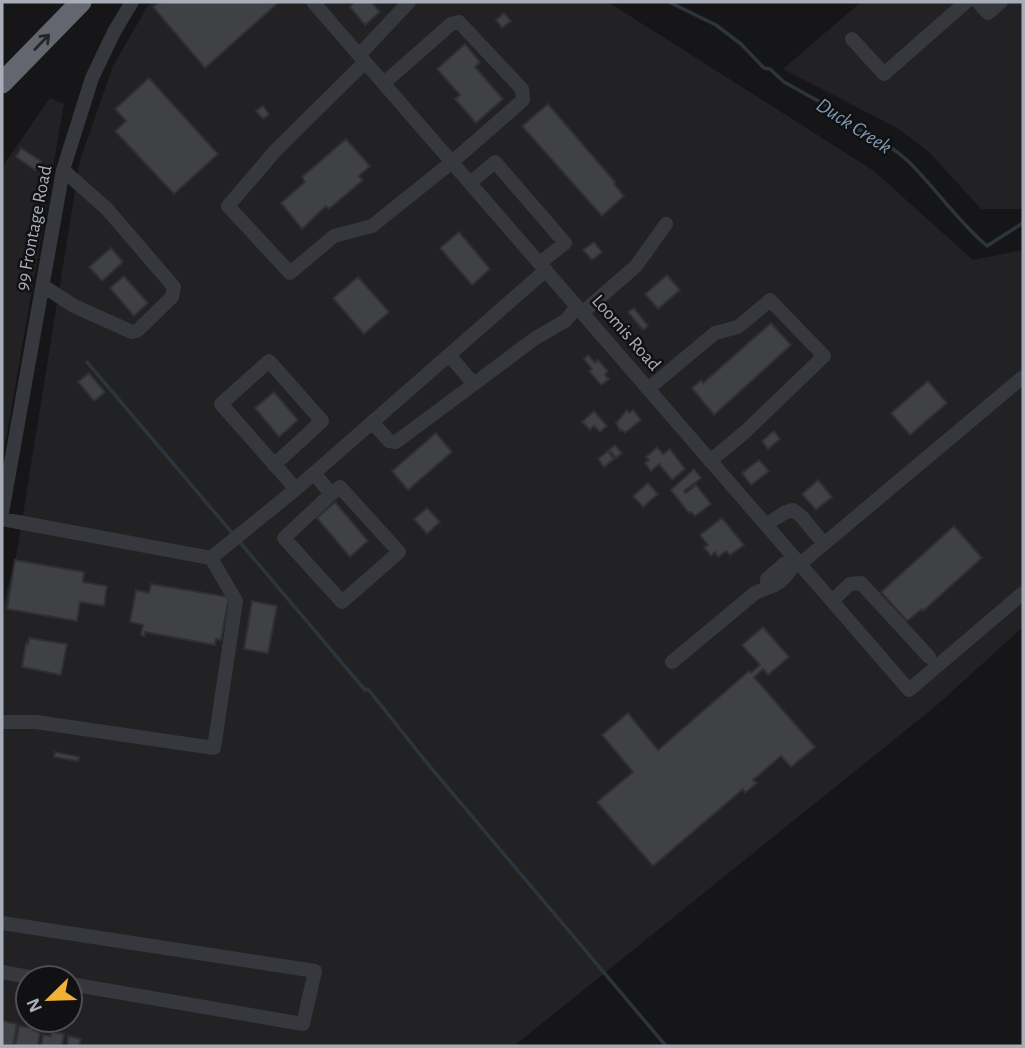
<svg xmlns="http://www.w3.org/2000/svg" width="1025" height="1048" font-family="'Alegreya Sans',sans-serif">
<rect width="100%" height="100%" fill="#161618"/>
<path fill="#222225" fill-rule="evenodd" d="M150 2H608L874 171 973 260 1023 250V627L937 705 514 1046H2V610L17 552 80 160 113 66ZM28 978H70V1020H28Z
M861 2H1023V209H981L929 152 897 128 783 69Z
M50 98 64 104 2 463V167Z"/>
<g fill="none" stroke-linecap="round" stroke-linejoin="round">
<path stroke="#2c353c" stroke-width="3.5" d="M669 2 716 25 741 44 764 68 770 69 784 82 840 113 844 122C866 133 891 145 909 162 936 189 957 220 987 246L1023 223
M87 362 233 534
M238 540 365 690 368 689 427 763 666 1046"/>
</g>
<path fill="#404145" stroke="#303034" stroke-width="2" d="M160 2H279L205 68 153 7Z
M354 2H371L380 12 365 25 350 7Z
M504 13 511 21 502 28 496 20Z
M465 44 480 62 475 67 503 99 476 123 455 99 460 95 437 69Z
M149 78 218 154 174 194 115 131 126 121 115 109Z
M548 104 615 182 614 184 624 196 602 216 522 126Z
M263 106 269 114 263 119 256 111Z
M346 139 370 166 359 176 363 180 329 209 326 206 302 229 281 203 305 182 302 177Z
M21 148 41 161 35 170 16 157Z
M459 232 490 269 472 285 440 248Z
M594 242 602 252 592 260 583 250Z
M111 248 123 262 102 281 89 267Z
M667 275 680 290 658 309 645 294Z
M124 276 148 303 134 316 110 288Z
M358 277 389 312 364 334 333 298Z
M634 308 648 326 643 330 628 312Z
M771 323 791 345 714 415 692 388 701 380 703 383Z
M588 355 595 363 598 360 608 371 605 375 609 379 604 383 601 385 589 371 592 369 584 359Z
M89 373 105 392 94 401 78 382Z
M928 381 947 403 910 435 891 413Z
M274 392 298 420 279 437 255 408Z
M627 410 629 413 633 410 641 420 625 433 622 430 620 431 616 423Z
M594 411 607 426 600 432 594 426 590 430 582 422Z
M774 431 780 439 768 449 762 441Z
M436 433 452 452 408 490 392 471Z
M615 445 622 453 616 458 609 450Z
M657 447 663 454 670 449 685 469 672 480 659 464 651 471 645 463 649 460 646 457Z
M608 451 614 459 604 467 598 459Z
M759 460 769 471 751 485 742 473Z
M694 469 701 478 684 491 686 493 696 485 711 504 695 516 691 512 689 513 671 490Z
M818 480 832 497 816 510 802 494Z
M648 483 658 494 643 507 633 496Z
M335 502 368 541 350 557 317 518Z
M427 508 440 522 427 534 414 519Z
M722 518 744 545 730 555 726 551 718 557 715 552 711 556 704 547 708 545 700 535Z
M954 526 982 558 923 611 922 609 907 621 881 592Z
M15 560 84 572 83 582 107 586 104 606 80 602 77 621 7 609Z
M151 584 229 597 221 640 216 639 215 645 145 632V636L141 635 143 625 130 622 136 590 149 593Z
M252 601 277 606 268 653 244 649Z
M763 627 789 657 768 675 763 669 754 677 815 747 791 767 781 756 753 780 757 783 745 793 743 789 653 866 597 802 633 772 602 735 628 713 658 750 749 671 751 673 760 665 742 645Z
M29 638 67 644 61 675 22 667 26 643 28 644Z
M55 752 79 757 78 761 54 757Z
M3 1021 17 1024 13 1046 2 1045Z
M19 1026 34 1028 33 1030 40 1033 38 1046H15Z
M51 1032 64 1034 62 1046H41L43 1035 51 1036Z
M68 1036 81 1039 79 1046H67Z"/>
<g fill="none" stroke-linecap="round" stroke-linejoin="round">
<path stroke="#37383d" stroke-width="14" d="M313 2 909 690 1023 593
M978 2 988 13 1001 2
M852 39 884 74 966 2
M359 55 409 2
M365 62 276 150 228 206 290 273 334 236 372 226 452 162 523 100 522 89 459 22 451 24 384 83
M470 183 495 162 565 243 540 263
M43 286 74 306 132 332 137 331 172 297 174 287 107 209 63 170
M582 313 636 266 666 224
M449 355 474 384 534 339 565 321 577 307
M648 389 715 333 738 327 770 300 824 356 745 432 710 461
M372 422 389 441 396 442 474 384
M274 465 322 421 269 361 221 404 296 489 546 270
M314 473 331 494 284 538 342 602 399 552 340 487 331 494
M2 513 63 170 92 78 114 32 132 2
M2 519 211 558 236 601 214 748 36 722H2
M766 525 784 513 793 510 802 517 824 544
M211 558 296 489
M796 560C791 571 781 585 767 588V579L784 564Z
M800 564 1023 377
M832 601 850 584 861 583 929 657
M672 662 755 593 767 588
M2 923 315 971 303 1024 70 984
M2 972 35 978"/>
<path stroke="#63666e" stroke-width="21" d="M2 83 81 2"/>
</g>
<defs><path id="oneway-shaft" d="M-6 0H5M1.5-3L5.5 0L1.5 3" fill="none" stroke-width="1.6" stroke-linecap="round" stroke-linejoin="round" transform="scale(1.75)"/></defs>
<use stroke="#26262a" href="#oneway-shaft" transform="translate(42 42) rotate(-46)"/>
<g text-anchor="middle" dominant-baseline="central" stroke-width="5" stroke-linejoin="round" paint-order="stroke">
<g font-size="19" fill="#a8adb8" stroke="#111113">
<text transform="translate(34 228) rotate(-79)">99 Frontage Road</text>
<text transform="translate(626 333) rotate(49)">Loomis Road</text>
</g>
<g font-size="21" font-style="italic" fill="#7f9bb3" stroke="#111113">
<text transform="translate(854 126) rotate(33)">Duck Creek</text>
</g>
</g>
<rect width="1025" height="1048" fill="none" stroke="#a8adb8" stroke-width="7"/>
<g transform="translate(49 999) rotate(247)"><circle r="33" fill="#111113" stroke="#4d4f55" stroke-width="2"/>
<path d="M0-5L12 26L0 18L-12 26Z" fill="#f2b134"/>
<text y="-10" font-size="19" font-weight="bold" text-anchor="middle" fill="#a8adb8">N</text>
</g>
</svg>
